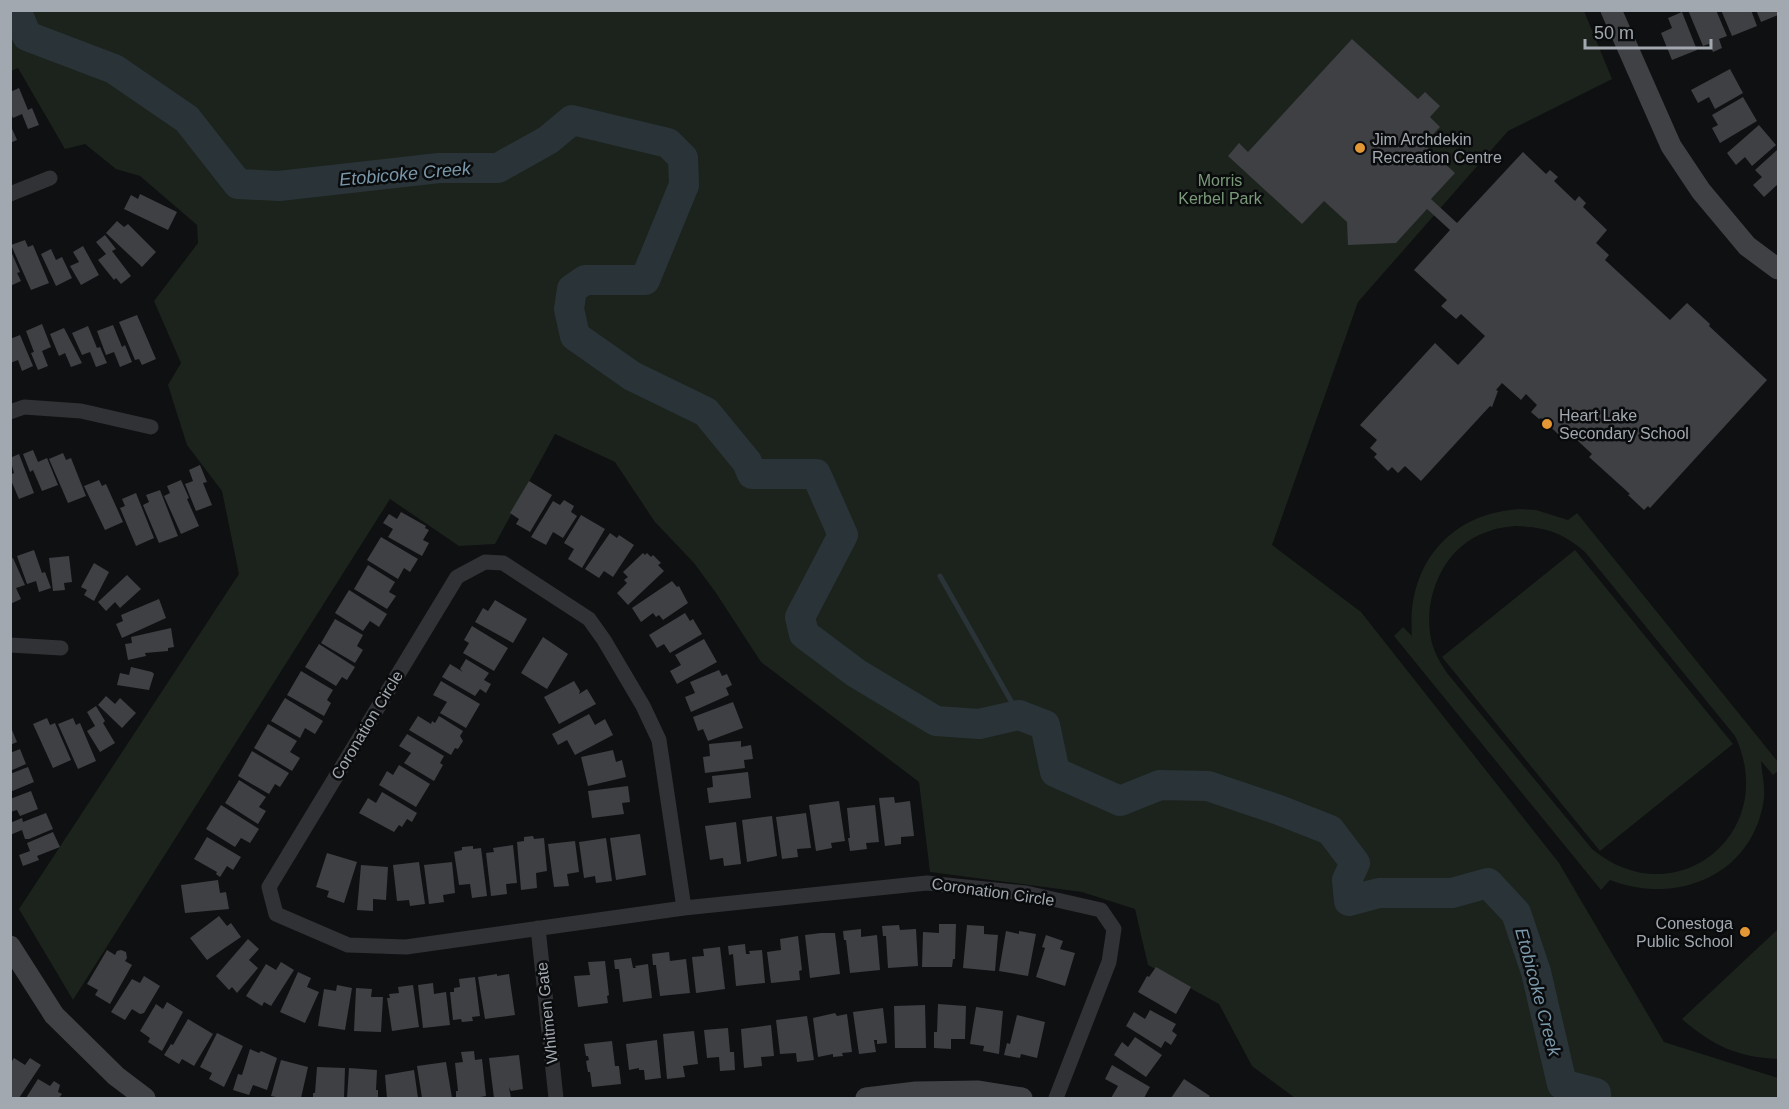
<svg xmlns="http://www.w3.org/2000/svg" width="1789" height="1109" font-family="Helvetica,sans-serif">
<rect width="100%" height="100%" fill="#0f1011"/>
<path fill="#1c231c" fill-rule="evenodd" d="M10 11H1584L1612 79 1508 131 1358 302 1272 545 1361 612 1559 863 1664 1042 1778 1078V1098H1295L1252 1066 1219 1004 1148 965 1135 909 1082 892 930 872 919 782 761 662 716 593 694 563 655 522 615 462 555 434 495 544 459 546 390 499 73 1000 19 909 239 574 222 491 187 445 168 385 181 363 154 301 198 243 197 225 140 176 116 169 85 144 65 149 18 68 11 71Z
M1520 509 1536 510 1568 520 1577 513 1778 762V771L1773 775 1761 761C1762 773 1765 786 1764 798 1754 875 1677 906 1610 880L1601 890 1394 636 1403 627 1412 636C1406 566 1449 513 1520 509ZM1515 526C1545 527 1562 532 1585 552L1735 736C1781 833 1675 918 1592 849L1447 673C1441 664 1435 654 1432 643 1421 600 1443 546 1487 532 1496 528 1506 527 1515 526Z
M1575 550 1733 744 1600 851 1442 657Z
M1777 930H1778V1059C1737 1057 1713 1046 1682 1019Z"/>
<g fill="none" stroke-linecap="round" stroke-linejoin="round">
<path stroke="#2a3338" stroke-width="5" d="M940 576 1019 715"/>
<path stroke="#2a3338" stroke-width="30" d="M16 10 27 36 114 69 187 119 238 184 279 186 439 168H498L548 140 572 120 668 143 683 158 684 185 645 280H585L572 289 569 309 575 336 632 376 706 412 747 462 752 474H816L843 535 800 617 804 634 856 673 936 721 979 724 1019 715 1045 725 1055 772 1120 801 1160 785 1208 786 1279 810 1330 830 1355 863 1347 880 1349 901 1379 893H1452L1488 883 1516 913 1536 972 1562 1084 1596 1093V1098"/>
</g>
<path fill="#3e4044" d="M1688 10H1716L1727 36 1719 39 1722 48 1713 52 1709 44 1703 46Z
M1721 10H1751L1757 26 1732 36Z
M1756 10H1778V15L1761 22Z
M1682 12 1697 50 1672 60 1661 33 1672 28 1668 18Z
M1352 39 1418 99 1425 92 1440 106 1430 117 1440 127 1424 144 1455 173 1431 199 1457 223 1523 152 1546 174 1550 170 1558 177 1554 181 1575 201 1579 196 1586 203 1583 207 1607 230 1596 243 1609 255 1605 260 1670 320 1687 303 1710 324 1709 326 1767 380 1650 508 1648 506 1644 510 1628 495 1630 494 1589 457 1592 454 1564 428 1558 434 1541 418 1539 419 1531 412 1537 405 1526 394 1521 400 1502 383 1496 390 1498 391 1492 407 1490 406 1421 481 1405 466 1398 473 1392 467 1388 471 1374 457 1377 454 1370 448 1377 440 1360 425 1435 343 1458 365 1485 336 1461 314 1456 319 1441 306 1447 300 1414 270 1450 230 1427 209 1396 243 1348 245 1347 222 1324 201 1302 224 1228 156 1239 143 1248 152Z
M1730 69 1743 93 1715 109 1709 97 1698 103 1691 90Z
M19 88 28 110 32 108 39 125 28 129 22 114 13 118 10 112V92Z
M1743 97 1757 121 1720 143 1712 128 1718 125 1712 115Z
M10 124 17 140 10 143Z
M1759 125 1776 145 1752 166 1745 157 1736 165 1727 153Z
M1777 150 1778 184 1764 197 1753 185 1762 177 1755 170Z
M140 194 177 212 168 230 124 209 131 195 138 199Z
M117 221 124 227 128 224 156 252 142 267 106 233Z
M105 235 116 249 112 251 131 276 121 284 116 278 114 280 98 260 106 254 96 242Z
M25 240 28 247 33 245 49 283 31 290 11 245Z
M83 246 99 275 81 285 70 266 79 262 73 252Z
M10 249 20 272 17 273 21 281 10 286Z
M51 249 56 260 62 257 72 278 56 286 41 254Z
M137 315 156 359 142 365 139 359 135 360 119 322Z
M42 324 51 347 42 351 48 366 38 370 31 353 34 352 26 331Z
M113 325 122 347 125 345 132 362 120 367 114 352 106 355 97 331Z
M88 326 97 348 100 347 107 363 96 367 90 352 82 355 72 333Z
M64 328 82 363 71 367 65 353 59 356 50 334Z
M20 335 33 366 22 371 18 360 10 363V339Z
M33 450 38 462 47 458 58 485 42 491 33 470 30 472 23 454Z
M63 453 66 460 71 458 86 496 68 503 49 459Z
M19 454 34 493 19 499 10 478V475L14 473 10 458Z
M200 465 207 482 203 483 212 505 196 511 185 484 193 481 189 470Z
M99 480 102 486 106 484 123 522 105 530 84 486Z
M181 480 189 498 187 499 199 526 181 534 164 496 170 493 167 486Z
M529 481 552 495 530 532 516 524 519 519 510 513Z
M160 490 178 536 159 543 143 505 149 502 146 495Z
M136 493 154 538 136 546 120 508 125 506 122 499Z
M564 500 574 506 571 512 577 516 563 538 553 532 546 545 531 537 553 501 560 505Z
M401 512 426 526 425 528 429 530 423 540 429 543 422 556 388 537 393 529 383 523 389 514 397 519Z
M581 515 605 529 582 568 568 559 574 549 564 543Z
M610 533 617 538 619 535 634 545 613 577 604 571 599 578 585 569Z
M381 537 418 559 410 572 404 568 398 579 367 560Z
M34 550 42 573 45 572 51 588 39 592 36 581 27 584 17 556Z
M643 553 645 555 647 553 651 557 653 555 661 563 658 565 664 571 628 605 617 593 627 583 624 580 628 577 623 572Z
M69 556 72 582 64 583 65 590 53 591 49 558Z
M13 558 25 585 16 588 21 599 10 604V559Z
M94 563 109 572 94 601 84 595 87 590 81 587Z
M368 565 395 582 389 592 396 596 387 609 354 589Z
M127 575 141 589 120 608 115 602 106 611 98 602Z
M672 581 677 587 679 586 688 603 663 620 659 615 656 617 653 613 641 622 632 608Z
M349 590 387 614 379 627 370 621 363 631 335 613Z
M159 599 166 618 122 638 116 624 123 621 121 615Z
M495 600 527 619 513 643 475 622 483 608 488 611Z
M685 613 690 621 693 619 702 634 670 653 664 644 657 648 649 635Z
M335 619 363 635 357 646 363 650 355 663 321 643Z
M472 626 508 648 494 671 463 653 469 643 464 640Z
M171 628 174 647 168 648V651L145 653 146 656 128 660 125 644 132 643 131 637Z
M543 637 568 654 547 689 521 673Z
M704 639 717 662 677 684 670 671 681 665 675 655Z
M319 644 355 667 347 680 342 677 336 686 305 667Z
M466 659 489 673 484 680 491 684 486 693 480 689 475 696 442 677 450 664 463 672 460 669Z
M131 667 152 672 154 674 149 690 117 685 120 673 129 675Z
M719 670 722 676 727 674 732 685 726 688 729 695 691 712 685 697 695 693 690 682Z
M301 671 333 690 327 700 331 703 324 716 287 695Z
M441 681 480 704 466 728 440 713 447 702 433 695Z
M574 681 580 691 579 694 587 689 596 704 559 724 544 697Z
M106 696 115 704 120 698 136 713 122 728 98 705Z
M285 698 323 721 315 734 305 728 300 738 271 721Z
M733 702 743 728 708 741 703 729 698 731 693 717Z
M96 706 105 721 103 723 115 743 100 752 87 731 95 726 87 712Z
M589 714 595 725 605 719 613 735 575 755 567 740 558 745 552 734Z
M418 716 431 724 432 721 435 723 439 716 463 731 460 736 463 741 458 749 455 748 451 755 409 730Z
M47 718 50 725 55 723 71 760 53 768 33 724Z
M73 718 76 725 80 723 96 761 78 769 58 724Z
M268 724 297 741 290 752 300 758 292 771 254 748Z
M10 725 17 742 10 745Z
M407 734 444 756 440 763 443 765 434 781 404 763 411 753 399 746Z
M741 741V747L751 745 753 759 744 760 745 768 705 773 703 757 710 756 709 744Z
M20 749 26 764 10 771V753Z
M613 750 616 762 622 760 626 777 588 786 581 757Z
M252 751 289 773 280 787 275 784 269 794 238 776Z
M399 765 430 784 416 807 379 785 387 771 393 775Z
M28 767 34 782 10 792V774Z
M748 772 751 798 709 803 707 788 713 787 712 776Z
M239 780 266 797 259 807 266 811 258 824 225 803Z
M628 786 630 802 622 803 624 814 592 818 588 791Z
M31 791 38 809 20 816 17 810 10 812V799Z
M382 792 417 813 412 822 407 819 402 827 399 825 394 832 359 813 368 798 376 803Z
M894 797 895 803 910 801 914 836 901 837V844L885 846 879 798Z
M839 801 845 841 831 843 832 848 816 851 809 805Z
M221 805 259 829 250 843 241 838 235 847 206 829Z
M875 805 879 842 866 843 867 849 850 851 848 838H850L847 808Z
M46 813 53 829 29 839H25L22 830 10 835V823L22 818 23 822Z
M806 813 811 848 797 849 798 857 782 859 776 817Z
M772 816 777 856 747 862 742 820Z
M736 822 741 864 724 866 723 858 710 860 705 826Z
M53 832 60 847 37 856 39 860 23 866 19 855 30 851 27 843Z
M640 834 646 875 616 880 610 838Z
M533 836 534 839 544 838 547 871 536 873 537 888 521 890 517 842 524 841V837Z
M207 837 241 857 233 870 227 866 220 877 216 874 217 872 194 859Z
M606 838 612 881 596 883 595 876 584 878 579 842Z
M575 841 579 872 567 874 569 886 554 887 548 844Z
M513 845 517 883 506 884 507 894 491 896 486 853 494 852 493 848Z
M473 846V849L481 848 487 896 472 898 470 884 459 885 454 852 462 850V847Z
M327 853 357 862 344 903 327 897 329 891 316 887Z
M419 862 425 904 410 906 409 900 397 901 393 865Z
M452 862 455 893 443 895 444 902 429 904 424 865Z
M361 865 388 867 386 900 373 899V911L357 910Z
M218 880 220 893 226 892 229 909 185 913 181 885Z
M219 916 227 926 231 923 241 937 207 960 190 938Z
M939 924H956L955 959H953L952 967H922L923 932 939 933Z
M899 925 900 930 916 929 918 966 888 968 886 936H883L882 926Z
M967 925 984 926V934L998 935 995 971 963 968Z
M861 929V937L877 935 880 970 850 973 846 940H844L843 931Z
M1006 931 1019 934V931L1036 934 1028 976 999 971Z
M821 933H835L840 974 810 978 805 935Z
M1046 935 1063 941 1060 949 1075 953 1065 986 1036 977 1045 948 1042 947Z
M798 936 802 970 799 971 800 980 771 983 767 952 781 950 780 939Z
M248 939 259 949 249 960 258 968 237 993 232 987 229 990 216 976Z
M745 944 746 954H750L749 951 762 950 765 983 736 986 733 954 729 955 728 946Z
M720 947 725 989 696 993 692 957 704 956 703 949Z
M107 950 115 955 117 951 121 950 126 952 127 958 125 961 132 965 110 1004 95 995 98 990 87 984Z
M669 952 670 961 686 959 690 993 660 996 656 965H653L652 954Z
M631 958 633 968H636L635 966 648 964 652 998 623 1002 619 969H615L614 960Z
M605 961 609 995 607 996 608 1003 578 1007 574 976 590 975 588 962Z
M281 962 294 970 271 1006 264 1002 262 1006 246 996 266 964 276 970Z
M1156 967 1191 987 1176 1014 1138 992 1147 976 1149 977Z
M298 972 311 978 307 987 319 992 305 1023 280 1012Z
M497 974V976L509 974 515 1015 485 1019 478 977Z
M144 976 160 986 144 1013 140 1014 132 1009 125 1020 111 1012 132 979 140 983Z
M475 977 480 1016 472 1017 473 1021 462 1022 461 1019 453 1020 450 992H454V988L460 987 459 979Z
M433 983 434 994 446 992 450 1025 423 1028 418 985Z
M337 985 352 988 345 1030 318 1026 324 989 336 991Z
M413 985 419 1027 392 1031 387 998H390L389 994 399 993 398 987Z
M356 988 372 989 371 997H383L381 1032 354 1031Z
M167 1002 183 1012 162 1051 148 1042 150 1038 140 1031 156 1004 163 1009Z
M938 1004 966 1006 965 1039H951V1049L934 1048V1032H937Z
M925 1005 926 1048H895L894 1006Z
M976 1007 1003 1011 999 1054 983 1051 984 1046 970 1044Z
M883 1008 887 1043 877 1044V1040H874L876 1052 859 1054 853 1012Z
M1150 1010 1176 1024 1172 1031 1177 1035 1171 1045 1165 1041 1161 1048 1126 1026 1134 1012 1145 1019Z
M835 1013 837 1016 847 1014 852 1052 842 1053 843 1056 833 1057V1054L818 1057 813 1018Z
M1017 1015 1045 1022 1037 1058 1021 1054 1020 1058 1004 1055 1007 1043 1010 1044Z
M807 1016 814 1060 797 1062 796 1053 780 1054 776 1020Z
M188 1019 213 1034 194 1066 182 1059 179 1064 164 1055 171 1044 173 1045Z
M771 1025 774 1056 761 1057 762 1066 744 1068 741 1029Z
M728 1028 730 1052H734L735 1070 720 1071 719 1057 707 1058 704 1030Z
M694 1031 698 1064 683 1066 685 1077 667 1079 663 1034Z
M217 1033 243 1046 224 1087 209 1079 212 1073 200 1067Z
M1135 1037 1162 1055 1146 1077 1114 1055 1122 1042 1128 1047Z
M657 1040 661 1078 645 1080 644 1070H639V1068L629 1070 626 1044Z
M612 1041 615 1066H619L621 1084 592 1087 590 1072H588L586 1061 589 1060 588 1056H586L584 1044Z
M250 1049 259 1053 261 1051 277 1058 267 1090 253 1085 249 1095 233 1090 238 1074 242 1075Z
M474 1051 475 1060 482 1059 486 1096 474 1098H456V1091H458L455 1063 463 1062 461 1052Z
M519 1055 523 1089 511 1091 509 1087 511 1098H494L489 1058Z
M14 1058 25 1065 30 1058 41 1065 19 1098H10V1064Z
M281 1060 308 1067 301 1098H281L271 1096Z
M446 1062 452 1098H422L417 1066Z
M1112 1065 1150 1087 1144 1098H1111L1118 1086 1105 1079Z
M317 1067 345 1068 344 1098H313V1093H315Z
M349 1068 377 1070 376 1090H378V1098H347Z
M414 1070 418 1098H387L385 1075Z
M38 1079 50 1086 54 1081 60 1085 58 1092 62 1094 59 1098H26Z
M1184 1079 1210 1096 1208 1098H1171Z"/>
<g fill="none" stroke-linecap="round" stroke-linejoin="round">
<path stroke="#313235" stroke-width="15" d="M10 194 50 178
M10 412 24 407 81 411 151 427
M10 645 61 648
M684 908 659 740 643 706 604 640 589 619 503 563 485 562 457 577 269 887 276 914 348 945 406 947 684 908 927 883 1026 893 1101 910 1114 929 1109 962 1056 1098
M538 928 556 1098"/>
<path stroke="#3f4145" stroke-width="21" d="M1611 10 1671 146 1701 191 1747 246 1778 269
M10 946 54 1015 116 1076 145 1098
M866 1098 916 1092 977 1091 1022 1098"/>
</g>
<g fill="#e39835" stroke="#0a0b0c" stroke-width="2">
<circle cx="1360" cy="148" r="6"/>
<circle cx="1547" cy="424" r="6"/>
<circle cx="1745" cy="932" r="6"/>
</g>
<g text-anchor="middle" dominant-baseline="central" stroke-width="5" stroke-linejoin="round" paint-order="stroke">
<g font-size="16" fill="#a2a8b0" stroke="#0a0b0c" text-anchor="start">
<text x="1372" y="139">Jim Archdekin<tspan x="1372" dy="18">Recreation Centre</tspan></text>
<text x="1559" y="415">Heart Lake<tspan x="1559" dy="18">Secondary School</tspan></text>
<text x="1733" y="923" text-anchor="end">Conestoga<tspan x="1733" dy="18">Public School</tspan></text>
</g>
<g font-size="16" fill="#7b9a7a" stroke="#0a0b0c">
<text x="1220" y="180">Morris<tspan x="1220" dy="18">Kerbel Park</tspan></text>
</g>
<g font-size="16" fill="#a2a8b0" stroke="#0a0b0c">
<text transform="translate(367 725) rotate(-59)">Coronation Circle</text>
<text transform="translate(993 892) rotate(8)">Coronation Circle</text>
<text transform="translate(547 1013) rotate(-96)">Whitmen Gate</text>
</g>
<g font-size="18" font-style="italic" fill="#7a98aa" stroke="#0a0b0c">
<text transform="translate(405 174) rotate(-5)">Etobicoke Creek</text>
<text transform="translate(1538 992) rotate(75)">Etobicoke Creek</text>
</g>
</g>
<rect width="1789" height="1109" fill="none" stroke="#a2a8b0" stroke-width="24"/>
<path d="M1585 39v9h126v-9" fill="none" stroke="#a2a8b0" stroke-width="3"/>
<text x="1594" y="39" font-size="18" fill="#a2a8b0" stroke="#0a0b0c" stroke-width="4.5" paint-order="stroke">50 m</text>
</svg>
